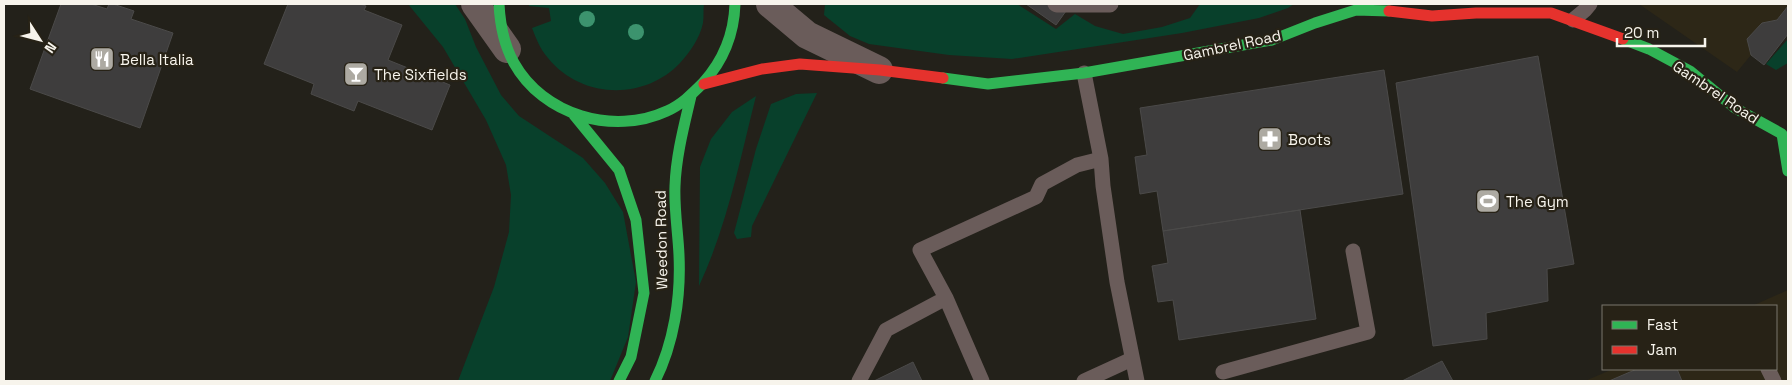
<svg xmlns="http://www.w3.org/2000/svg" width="1792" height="385" font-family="'Space Grotesk',sans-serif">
<rect width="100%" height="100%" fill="#23211a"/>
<path fill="#2d2717" d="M1639 4H1788V6L1777 20 1762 23 1747 39 1751 55 1737 72Z
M1788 290V381H1585L1613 369H1776V306H1752Z"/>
<path fill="#08402b" d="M408 4H455L465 19 476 47 501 95 519 116 583 158 605 183 623 212 636 282 628 337 610 381H458L494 287 509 232 511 195 506 165 486 120 443 47Z
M529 4H704C703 10 704 17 703 23 700 38 690 52 680 63 644 101 581 99 548 58 540 49 536 38 532 28L551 21 549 8 529 6Z
M825 4H1017L1056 29 1075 14 1095 26 1123 34 1162 27 1190 18 1200 4H1294L1288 8 1259 18 1182 33 1012 59 949 55 869 44 850 36 824 15Z
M1788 39V63L1776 70 1766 64Z
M817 93 752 226 751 237 737 239 734 233 756 149 771 104 796 94Z
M756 96C740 160 727 226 699 286L700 167 711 139 732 112Z"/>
<path fill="#3e3d3d" stroke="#4b4a49" d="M61 4H91L107 9 109 4H113L134 11 131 19 173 33 140 128 30 89Z
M288 4H359L366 6 364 10 402 25 388 60 450 85 432 130 358 101 354 111 311 94 314 84 264 64Z
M1026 4H1071L1056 25Z
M1788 6V34L1764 65 1751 55 1747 39 1762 23 1777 20Z
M1538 56 1574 264 1547 269 1548 301 1486 313 1487 339 1433 346 1396 83Z
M1384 70 1403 194 1163 231 1157 191 1140 194 1135 157 1147 155 1140 108Z
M1300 210 1316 319 1179 340 1173 300 1158 302 1152 266 1168 263 1163 231Z
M1442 361 1453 381H1402Z
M913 362 922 381H874Z
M1637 369H1677L1682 381H1609Z"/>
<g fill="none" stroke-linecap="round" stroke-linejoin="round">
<path stroke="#6a5c5a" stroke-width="15" d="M1055 4 1057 5H1110L1111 4
M1573 20 1585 10 1590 4
M1084 73 1101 159 1103 186 1117 282 1137 381
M1768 369 1774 381
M1223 372 1368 332 1353 251
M859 381 886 330 946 298
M982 381 946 298 920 250 1036 197 1042 184 1077 165 1101 159
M1084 381 1132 359"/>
<path stroke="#6a5c5a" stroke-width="28" d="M475 4 507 49
M770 4 807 35 879 70"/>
<path stroke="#30b455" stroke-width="11" d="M499 4C500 24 504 45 514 63 543 115 613 136 667 111 681 105 692 94 703 83 723 61 734 34 735 4
M1623 39 1649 49 1690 71 1735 108 1782 134 1788 171
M943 78 988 84 1084 73 1272 40 1315 23 1356 10 1389 11
M574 115 619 170 636 220 644 293 631 357 619 381
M655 381C674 343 681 297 679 255 678 232 674 209 675 186 676 156 684 126 691 96"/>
<path stroke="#e5322d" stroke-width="11" d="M1389 11 1432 16 1476 13H1551L1623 39
M704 84 762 69 800 64 880 70 943 78"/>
</g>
<g fill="#3c936e">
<circle cx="587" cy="19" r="8"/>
<circle cx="636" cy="32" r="8"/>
</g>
<defs>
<symbol id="restaurant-square" viewBox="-11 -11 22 22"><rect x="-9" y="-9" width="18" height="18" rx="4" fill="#adaaa2" stroke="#272216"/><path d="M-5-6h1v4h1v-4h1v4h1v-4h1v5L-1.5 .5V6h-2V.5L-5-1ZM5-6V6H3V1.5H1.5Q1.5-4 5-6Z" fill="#fff"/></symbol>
<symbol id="bar-square" viewBox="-11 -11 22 22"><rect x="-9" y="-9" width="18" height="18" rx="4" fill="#adaaa2" stroke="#272216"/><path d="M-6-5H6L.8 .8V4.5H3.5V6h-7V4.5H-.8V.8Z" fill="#fff"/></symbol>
<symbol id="pharmacy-square" viewBox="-11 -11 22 22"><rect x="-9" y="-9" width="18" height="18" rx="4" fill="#adaaa2" stroke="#272216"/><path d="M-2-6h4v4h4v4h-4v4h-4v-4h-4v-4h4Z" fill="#fff"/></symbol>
<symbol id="stadium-square" viewBox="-11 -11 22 22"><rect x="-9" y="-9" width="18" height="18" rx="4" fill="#adaaa2" stroke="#272216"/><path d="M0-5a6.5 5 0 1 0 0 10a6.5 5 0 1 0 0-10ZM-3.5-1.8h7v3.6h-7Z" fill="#fff"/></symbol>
</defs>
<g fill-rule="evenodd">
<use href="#restaurant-square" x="88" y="45" width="28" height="28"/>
<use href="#bar-square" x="342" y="60" width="28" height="28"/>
<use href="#pharmacy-square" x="1256" y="125" width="28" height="28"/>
<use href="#stadium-square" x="1474" y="187" width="28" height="28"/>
</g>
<g text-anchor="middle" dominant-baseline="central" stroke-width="4.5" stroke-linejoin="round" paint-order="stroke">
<g font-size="15" fill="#f7f4ec" stroke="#272216">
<text transform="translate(1232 45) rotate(-12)">Gambrel Road</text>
<text transform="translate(1716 92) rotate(34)">Gambrel Road</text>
<text transform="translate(661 240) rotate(-91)">Weedon Road</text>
</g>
<g font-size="15" fill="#f7f4ec" stroke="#272216" text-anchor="start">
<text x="120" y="59">Bella Italia</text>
<text x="374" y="74">The Sixfields</text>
<text x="1288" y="139">Boots</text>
<text x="1506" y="201">The Gym</text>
</g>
</g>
<rect width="1792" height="385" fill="none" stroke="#f7f4ec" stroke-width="10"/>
<rect x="1602" y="305" width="175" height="65" fill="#272216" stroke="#7a766c"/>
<rect x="1612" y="321" width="25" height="8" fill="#30b455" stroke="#7a766c"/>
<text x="1647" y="330" font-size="15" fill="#f7f4ec">Fast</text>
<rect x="1612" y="346" width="25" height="8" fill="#e5322d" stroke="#7a766c"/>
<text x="1647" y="355" font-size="15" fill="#f7f4ec">Jam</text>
<g transform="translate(40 40) rotate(126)" stroke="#272216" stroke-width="4" paint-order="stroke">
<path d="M0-4L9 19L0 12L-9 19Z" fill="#f7f4ec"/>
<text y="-8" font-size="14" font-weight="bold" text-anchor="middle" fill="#f7f4ec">N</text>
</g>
<path d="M1617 38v8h88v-8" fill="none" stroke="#f7f4ec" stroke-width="2.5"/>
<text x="1624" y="38" font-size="15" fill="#f7f4ec" stroke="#272216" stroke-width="4" paint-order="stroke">20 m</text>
</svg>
